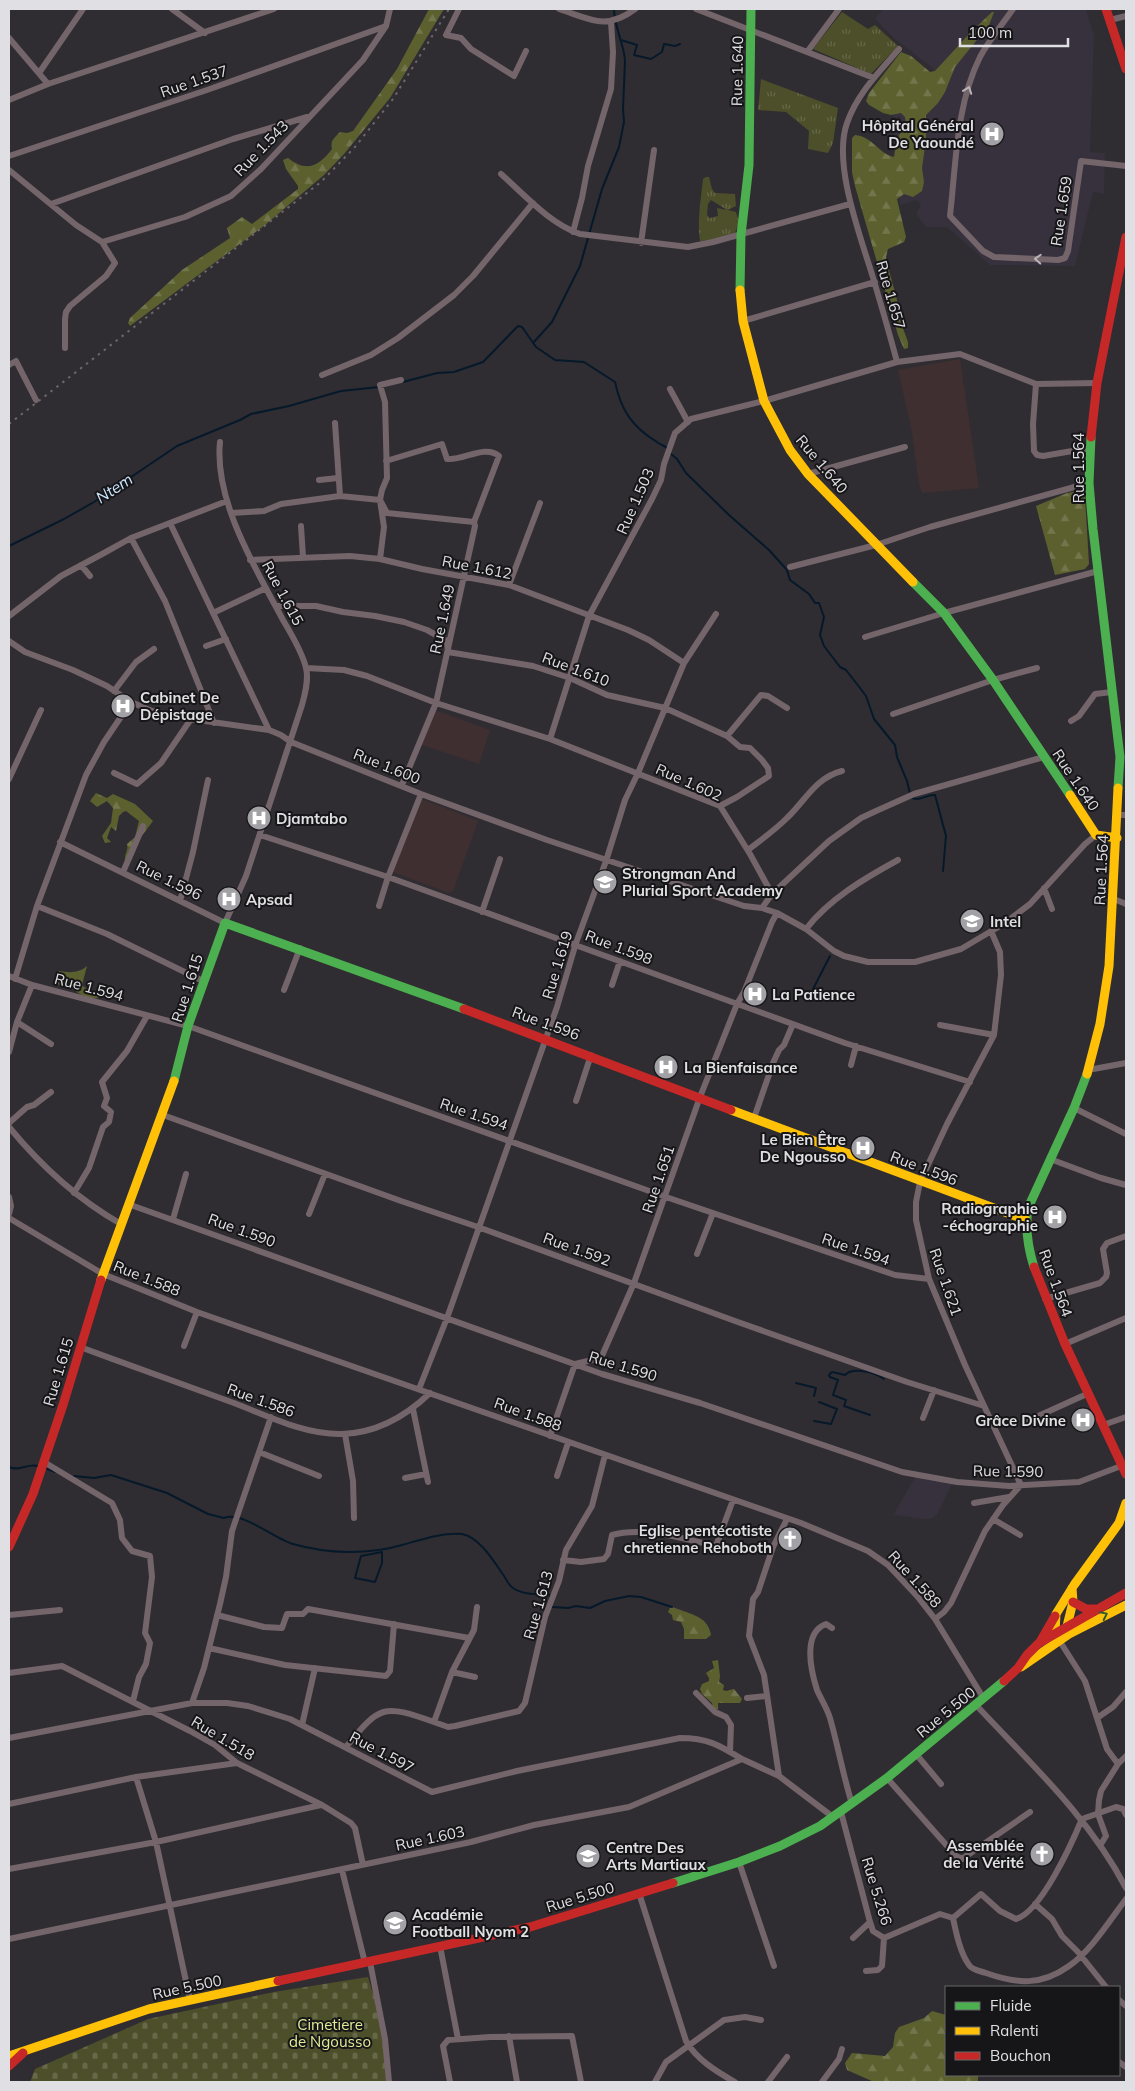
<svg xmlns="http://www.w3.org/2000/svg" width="1135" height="2091" font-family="Mulish,sans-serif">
<defs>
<pattern id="grass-tufts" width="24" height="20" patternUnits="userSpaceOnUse" patternTransform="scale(1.25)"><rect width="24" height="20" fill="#4c4f29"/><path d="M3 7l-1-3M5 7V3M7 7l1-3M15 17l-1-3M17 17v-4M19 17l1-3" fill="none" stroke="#666848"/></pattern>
<pattern id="forest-firs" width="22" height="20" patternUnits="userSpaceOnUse" patternTransform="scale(1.25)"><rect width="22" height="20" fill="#5c602f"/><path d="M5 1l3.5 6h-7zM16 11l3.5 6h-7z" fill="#73764d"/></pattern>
<pattern id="cemetery-stones" width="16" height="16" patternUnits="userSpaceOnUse" patternTransform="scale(1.25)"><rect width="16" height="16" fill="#4c4f29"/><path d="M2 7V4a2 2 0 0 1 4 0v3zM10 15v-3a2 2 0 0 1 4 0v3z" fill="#666848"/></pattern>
</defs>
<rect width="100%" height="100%" fill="#2f2d31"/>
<path fill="#402f30" d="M960 359 979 488 922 493 919 484 912 432 898 370Z
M432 709 490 730 479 764 419 744Z
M422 799 478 821 453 891 449 893 393 872Z"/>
<path fill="#36313c" d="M883 9H1086L1094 35 1090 152 1105 153 1104 194 1093 192 1075 266 990 265 947 227H926L916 214 921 205 916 200 900 205 895 166 893 123 901 122V117H893V111H897L934 69 895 39 875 19Z
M916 1476 952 1484 937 1515 931 1519H925L893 1515Z"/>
<path fill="url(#grass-tufts)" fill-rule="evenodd" d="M842 12 868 29 875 25 898 46 871 74 813 49Z
M761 79 838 108 833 143 828 153 808 149 809 131 786 112 758 110Z
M706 177H709L712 189 715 193 735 194 736 206 728 210 736 212 739 223 735 233 714 240 700 241C697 223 701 198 703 179ZM711 200 727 210 717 208 718 216 710 218 707 215 708 204Z"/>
<path fill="url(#forest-firs)" d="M429 9H444L390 98 344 154 324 175 265 225 130 326 128 323 130 318 182 270 230 238 227 228 242 217 252 224 298 189V186L286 169 283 160 288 158C307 173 319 166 332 149 330 141 334 138 340 132L347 133 353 131 397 69Z
M992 12H994L989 25 955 67 945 92 938 103 926 115V140L922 168 924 182 922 191 913 197 904 194 897 199 906 237 904 242 888 249 886 257 887 263 897 300 901 323 908 342V348L904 349 898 335 855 186 852 172V138L855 135C872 136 879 154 894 157L897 138 906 125 905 117 901 113 891 115 883 113 869 105 866 101 869 93 901 52 911 56 930 72 935 71 970 33Z
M1079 491 1085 497 1089 564 1085 569 1055 575 1036 506 1067 493Z
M96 793 107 798 113 794 135 804 153 821 141 837 131 861 125 860C124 854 129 850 127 844L135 837 139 821 126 811 123 812 119 816 116 831 111 827 107 838 111 842 105 843 102 836 111 823 113 808 107 801 97 807 90 801Z
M87 966 82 985C87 990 94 991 99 997L98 998H86L74 990 56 984V976L59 971C70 973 79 973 87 966Z
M671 1606C686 1614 708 1614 711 1635L706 1639H684V1629L681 1622 673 1620 672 1615 668 1612Z
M718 1660 720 1676 719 1682 724 1685 723 1690 726 1691 734 1689 742 1699 740 1703H718V1709L715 1710 713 1708 712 1703 702 1694 700 1689 702 1684 709 1681V1678L706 1673 714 1668 712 1661Z
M932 2011 946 2015V2075H978V2082H874L847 2070 845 2063 852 2053 885 2056 893 2047 895 2033 899 2027 924 2018Z"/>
<path fill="url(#cemetery-stones)" d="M368 1977 388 2043 390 2082H30L35 2069 148 2019 274 1992Z"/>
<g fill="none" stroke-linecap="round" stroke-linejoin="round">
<path stroke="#06192b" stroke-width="2" d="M621 40 637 45 634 55 651 59 662 52 664 44 675 46 680 44
M533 343 552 322 580 266 602 189 619 147 624 122 623 109 625 61C624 43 614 27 614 9
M403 382 437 373 454 372 483 362 518 326 522 327 536 347 555 360 584 362 615 382C621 410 632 427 657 442 660 445 664 445 667 448
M671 454 677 459 686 473 729 515 769 550 787 570 790 580 809 594 815 603H819L824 617 820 635 824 646 840 667 846 670 860 688 866 696 874 719 895 745 897 757 907 781 910 794
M9 546 64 519 94 502 177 446 240 420 251 414 289 406 341 391 379 387
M912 798C919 802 927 794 935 795L946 836 943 871
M813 989 830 956
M796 1383 816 1388 814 1396
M870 1415 844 1406 846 1400 833 1395 838 1380 830 1377 829 1375 832 1372 845 1375C853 1367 874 1372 884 1379
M814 1421 831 1424 837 1409 819 1402
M9 1467C20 1472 27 1463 38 1466
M45 1468 55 1472
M74 1476 94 1478 111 1475 167 1493 208 1514 224 1518C241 1510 276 1540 293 1544 328 1554 368 1555 402 1545 420 1540 444 1532 462 1534 479 1537 493 1560 502 1573 506 1578 508 1585 513 1588 523 1595 539 1594 550 1595V1598
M382 1552V1563L375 1582 355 1578 361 1556Z
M552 1607 568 1608 576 1606 590 1608 605 1601 629 1596 641 1597 672 1607"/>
<path stroke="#74656a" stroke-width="6" d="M172 9 205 33
M459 9 446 35 461 38 471 49 514 76 526 51
M559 9C590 19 606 31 635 9
M696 9 874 78
M1013 9C1002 25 989 40 980 57 956 105 956 164 950 216L983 251 994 257 1058 260 1065 258 1068 251 1081 161 1126 166
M1110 20 1126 16
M9 38 48 84
M899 49C879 72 857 94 847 123 832 165 862 240 874 281 882 308 890 335 897 362L960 354 1036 384 1097 383
M807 52 839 9
M39 73 83 9
M9 100 48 84 274 9
M9 156 207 90 386 26
M9 170 76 225 102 242 115 263 106 276 70 306 66 312 65 319V348
M501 174C526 196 549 223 580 234L688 247 713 242 850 204
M51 204 233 139 307 117
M573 232 582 198 588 166 611 89 613 52 611 22
M102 242 185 217 231 196 261 169 363 60 386 26 390 9
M641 243 654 150
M743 321 875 282
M9 365 16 361 36 400
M322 375 371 355 398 338 454 295 473 276 533 203
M1036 384 1033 424 1034 451 1037 455 1043 456 1090 448
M670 389 688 422
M335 423 340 496
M386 461 442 444 447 459C463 461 485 444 499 456L474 522 475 526 436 703 402 785
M808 474 905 447
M319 480 338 478
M232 513 264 511 281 504 340 496 380 500 387 513 474 522
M170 523 269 730
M301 526 303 557
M131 538 165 601 214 723
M380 559 384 527 380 500 382 490 387 478 385 402 380 385 401 380
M250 560 350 556 380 559 422 569 509 585 628 630 649 640 684 663
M81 565 90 576
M790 567 876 545 930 527 1089 483
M509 585 540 503
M276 606H316L343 612 375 616 404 622 427 630 447 641 448 652 533 666 570 678 607 695 665 708 727 736 740 747 750 748 762 760 768 768 769 776 737 797 720 806
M213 613 266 588
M9 616 61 576 104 553 131 538 227 501
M865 637 944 613 1098 571
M9 641 25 652 73 670 107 686 131 702 152 711 191 719 269 730 281 735 291 742 421 794 547 840 744 906 762 908
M206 646 226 639
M306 668 344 670 367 676 436 703 550 739 720 806 750 854 772 894 762 908 777 913 806 929 834 951 844 956 868 962H915L961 949 1005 923 1030 904 1085 844 1096 835
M114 691 136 662 154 649
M893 714 993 680 1037 668
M1071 721 1079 716 1095 694 1112 692
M727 736 761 695 768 696 787 708
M550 739 589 616 652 499 661 480 664 464 675 433 691 419 764 401 897 362
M114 773 137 784 161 763 191 719
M9 779 41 710
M1118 815H1126
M260 835 388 877 845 1043 970 1082
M60 842 225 923 246 876 302 705C305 694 309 679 306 668 302 651 291 634 283 620 256 569 214 501 220 442
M748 850C761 840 775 830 787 818 806 800 815 778 842 771
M123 872 143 826
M1044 888 1052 909
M772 894 829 841 861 818 876 811 914 794 1044 757
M1114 899 1126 904
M180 901 193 852 208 780
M37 906 107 934 203 981
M379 906 388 877 421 794
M482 912 500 859
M806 929C829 899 865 878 898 860
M9 976 32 985 188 1026 666 1197 895 1275 929 1279
M15 979 37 906 86 775 104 742 131 702
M612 985 620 961
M284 990 300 948
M17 1022 51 1044
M940 1025 994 1035
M9 1052 17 1022 32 985
M851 1065 856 1046
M1088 1070 1126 1063
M576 1101 591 1055
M1074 1108 1126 1134
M163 1115 401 1201 478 1227 735 1321 907 1382 984 1406
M754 1118 773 1063 779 1050 784 1045 793 1024
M9 1123 27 1107 34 1105 51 1092
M9 1127C41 1166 77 1199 121 1224
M1050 1159 1101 1178 1126 1185
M74 1193 89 1168 103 1127 109 1122 111 1112 104 1106 107 1098 102 1082 127 1051 147 1016
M9 1197 11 1206 9 1214
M128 1204 602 1374 700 1403 902 1472 957 1482 1009 1486 1079 1482 1121 1466
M309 1214 325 1174
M9 1218 103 1274 197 1312 801 1523 868 1551 888 1565 917 1596 935 1619 984 1699
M173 1219 186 1174
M697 1254 713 1213
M1045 1299 1100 1283 1106 1277 1107 1273 1103 1249 1107 1243 1126 1236
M1065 1344 1126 1318
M184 1346 197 1312
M80 1347C131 1366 182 1384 234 1403 268 1416 305 1435 342 1434 376 1433 406 1416 430 1393
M419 1389 447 1318 557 1007 576 943 606 861 625 800 638 773 684 663 716 614
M413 1409 428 1482
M923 1418 934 1390
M1025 1422 1089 1393
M1103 1425 1126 1417
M345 1434 353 1481 354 1518
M550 1436 575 1364 601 1358 634 1283 700 1097 737 1004 744 992 772 922 777 913
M259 1452 319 1476
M44 1462 112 1503 120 1520 122 1538 132 1551 150 1556 152 1577 145 1633 150 1643 146 1664 139 1677 133 1701
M557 1476 568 1443
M405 1478 426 1474
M974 1503 1009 1497
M993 1519 1020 1535
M563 1560 581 1562 604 1559 608 1554 612 1535C643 1526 686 1539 716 1546L733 1500
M9 1615 60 1610
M217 1615 264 1627 282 1628 287 1614H303L308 1609 469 1638
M935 1619 944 1612 951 1603 985 1531 1003 1505 1021 1485 965 1365 929 1279 916 1220V1202L920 1182 947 1124 994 1035 1001 975 1000 952 991 931
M832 1628 826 1624C802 1633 811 1671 817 1690 821 1699 827 1708 830 1718 838 1746 843 1775 852 1804
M1059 1640 1085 1681 1107 1749 1118 1764 1126 1756
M209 1648 285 1665 386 1676 390 1671 394 1624
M452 1672 475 1677
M9 1673 62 1666 190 1731 215 1745 237 1763 322 1805 351 1823 355 1828 363 1865
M696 1693 715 1712 726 1717 731 1725 730 1752
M747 1698 766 1696
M192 1703 204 1668 220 1604 226 1577 232 1531 271 1417
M976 1705C1030 1763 1089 1817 1126 1888
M1097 1718 1113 1707 1126 1692
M434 1722 448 1727 455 1726 519 1711 525 1703 545 1617 559 1581 566 1550 592 1506 605 1455
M302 1725 315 1668
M9 1738 192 1703H227L248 1706 290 1719 432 1792 517 1771 680 1738C708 1738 719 1745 742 1759
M346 1747C380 1705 383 1704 434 1722L452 1672 474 1630 477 1607
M916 1754 941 1784
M779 1776 764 1675 749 1636 753 1599 758 1592 773 1547 787 1519
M136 1777 156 1842 190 2000
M887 1778 956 1856 962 1859 1030 1812
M9 1804 136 1777 237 1763
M841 1812 870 1922 873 1931 884 1938 940 1914 953 1918 981 1894 1000 1911 1016 1919C1041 1912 1072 1843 1082 1819L1116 1807 1123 1809 1126 1815
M1101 1844 1106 1836 1098 1814 1099 1800 1101 1791 1118 1764
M739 1862 774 1966
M9 1869 156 1842 321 1805
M342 1870 365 1963
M639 1893 686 2041C696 2059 717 2072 735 2082
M1035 1904 1052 1919 1062 1936 1078 1952 1106 1987
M953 1918C956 1932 960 1953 969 1965 972 1970 980 1971 986 1973 1017 1984 1041 1986 1069 1966 1091 1951 1110 1920 1126 1899
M853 1938 870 1922
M9 1939 471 1842 534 1825 629 1807 742 1759 779 1776 833 1817
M440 1946 458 2039
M370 1962 385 2039 389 2082
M866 1971 878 1970 882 1966 884 1938
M1119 2000 1126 2006
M509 2036 517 2082
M1119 2062 1126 2067
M450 2082 443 2046 448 2040 490 2037 572 2036 581 2082
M655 2082 666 2062 724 2020 745 2017 761 2020
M768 2082 787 2057
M822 2082 839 2059 842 2049"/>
<path stroke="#4caf50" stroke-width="9" d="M740 290 741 235 749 165 751 9
M1091 437 1089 483 1093 529 1120 757 1118 788
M913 582 944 613 993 680 1070 795
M174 1081 188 1026 225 923 464 1009
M1034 1267C1028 1248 1025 1228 1028 1208L1074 1108 1087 1074
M673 1883 739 1862 780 1846 820 1826 887 1778 1004 1681"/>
<path stroke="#ffc107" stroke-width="9" d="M740 290 743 321 764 401 790 450 808 474 913 582
M1070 795 1096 835 1117 838
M1087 1074 1100 1024 1109 966 1118 788
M731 1110 1026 1220
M101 1280 174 1081
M1068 1630 1067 1626 1073 1602 1072 1588
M1059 1640 1055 1633 1056 1614 1074 1585 1119 1523 1126 1503
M1021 1667 1069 1634 1126 1605
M9 2056 149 2009 278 1981"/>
<path stroke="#c62828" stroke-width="9" d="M1106 9 1126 69
M1091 437 1097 383 1126 237
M464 1009 731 1110
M1034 1267 1065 1344 1126 1474
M9 1547 33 1494 63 1405 101 1280
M1073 1602 1086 1609H1095
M1040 1642 1055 1616
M1004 1681 1018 1668 1027 1655 1039 1643 1126 1593
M278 1981 530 1927 673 1883
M9 2066 23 2053"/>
<path stroke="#6f666a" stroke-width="2" stroke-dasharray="2.5 5" stroke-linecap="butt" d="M9 424 321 182 355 147 393 99 449 9"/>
</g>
<defs><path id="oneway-chevron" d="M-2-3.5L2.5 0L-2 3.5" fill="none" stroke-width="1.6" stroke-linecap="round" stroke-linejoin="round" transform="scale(1.25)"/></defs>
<g stroke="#bab4b9">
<use href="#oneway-chevron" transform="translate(968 90) rotate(-70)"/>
<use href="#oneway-chevron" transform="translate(1038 259) rotate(-177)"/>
</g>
<use stroke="#2e5a31" href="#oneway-chevron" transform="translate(1104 1615) rotate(-26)"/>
<defs>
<symbol id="hospital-disc" viewBox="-11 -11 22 22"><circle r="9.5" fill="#a2a1a5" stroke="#161518"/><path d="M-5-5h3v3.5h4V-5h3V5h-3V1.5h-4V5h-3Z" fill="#fff"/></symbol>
<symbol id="university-disc" viewBox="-11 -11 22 22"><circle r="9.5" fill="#a2a1a5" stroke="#161518"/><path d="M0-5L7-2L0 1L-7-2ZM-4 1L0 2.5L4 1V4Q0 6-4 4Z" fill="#fff"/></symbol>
<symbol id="church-disc" viewBox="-11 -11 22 22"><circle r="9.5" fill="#a2a1a5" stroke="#161518"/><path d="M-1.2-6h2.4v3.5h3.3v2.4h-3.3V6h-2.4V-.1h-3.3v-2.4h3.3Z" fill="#fff"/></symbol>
</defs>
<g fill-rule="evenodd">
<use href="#hospital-disc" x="978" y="120" width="28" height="28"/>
<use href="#hospital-disc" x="109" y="692" width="28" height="28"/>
<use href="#hospital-disc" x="245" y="804" width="28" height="28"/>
<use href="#university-disc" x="591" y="868" width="28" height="28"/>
<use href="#hospital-disc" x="215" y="885" width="28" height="28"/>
<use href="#university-disc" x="958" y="907" width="28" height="28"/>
<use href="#hospital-disc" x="741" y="980" width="28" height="28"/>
<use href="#hospital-disc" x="652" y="1053" width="28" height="28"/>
<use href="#hospital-disc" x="849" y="1134" width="28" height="28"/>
<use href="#hospital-disc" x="1041" y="1203" width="28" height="28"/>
<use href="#hospital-disc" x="1069" y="1406" width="28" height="28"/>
<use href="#church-disc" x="776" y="1525" width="28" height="28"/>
<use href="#church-disc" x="1028" y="1840" width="28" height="28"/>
<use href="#university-disc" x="574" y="1842" width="28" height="28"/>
<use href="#university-disc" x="381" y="1909" width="28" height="28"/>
</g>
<g text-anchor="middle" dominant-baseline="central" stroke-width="4" stroke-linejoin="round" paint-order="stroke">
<g font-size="15" fill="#e0dfe3" stroke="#161518">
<text transform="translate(737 71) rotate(-89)">Rue 1.640</text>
<text transform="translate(194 81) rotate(-19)">Rue 1.537</text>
<text transform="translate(261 148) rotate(-46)">Rue 1.543</text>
<text transform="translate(1061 211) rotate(-81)">Rue 1.659</text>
<text transform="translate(891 295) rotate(74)">Rue 1.657</text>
<text transform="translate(822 464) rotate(50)">Rue 1.640</text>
<text transform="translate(1078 468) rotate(-90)">Rue 1.564</text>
<text transform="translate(635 501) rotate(-66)">Rue 1.503</text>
<text transform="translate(477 567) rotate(11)">Rue 1.612</text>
<text transform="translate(283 593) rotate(62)">Rue 1.615</text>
<text transform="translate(442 619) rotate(-78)">Rue 1.649</text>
<text transform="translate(576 669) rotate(21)">Rue 1.610</text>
<text transform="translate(387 766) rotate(22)">Rue 1.600</text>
<text transform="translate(1076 780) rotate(56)">Rue 1.640</text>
<text transform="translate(689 782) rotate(24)">Rue 1.602</text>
<text transform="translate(1101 870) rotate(-87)">Rue 1.564</text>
<text transform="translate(169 880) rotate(26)">Rue 1.596</text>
<text transform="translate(619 947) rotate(21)">Rue 1.598</text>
<text transform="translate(557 965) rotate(-73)">Rue 1.619</text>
<text transform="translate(89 987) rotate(15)">Rue 1.594</text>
<text transform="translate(187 988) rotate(-72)">Rue 1.615</text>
<text transform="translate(546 1023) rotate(20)">Rue 1.596</text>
<text transform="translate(474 1114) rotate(19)">Rue 1.594</text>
<text transform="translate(924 1168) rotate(21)">Rue 1.596</text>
<text transform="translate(658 1179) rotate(-71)">Rue 1.651</text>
<text transform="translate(242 1230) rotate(20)">Rue 1.590</text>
<text transform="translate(577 1249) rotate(20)">Rue 1.592</text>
<text transform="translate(856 1249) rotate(19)">Rue 1.594</text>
<text transform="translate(147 1278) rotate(22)">Rue 1.588</text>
<text transform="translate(946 1282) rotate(71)">Rue 1.621</text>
<text transform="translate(1056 1283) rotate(70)">Rue 1.564</text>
<text transform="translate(623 1366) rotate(17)">Rue 1.590</text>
<text transform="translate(58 1372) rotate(-73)">Rue 1.615</text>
<text transform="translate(261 1400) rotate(20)">Rue 1.586</text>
<text transform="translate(528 1414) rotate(20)">Rue 1.588</text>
<text transform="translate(1008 1471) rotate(1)">Rue 1.590</text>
<text transform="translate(915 1579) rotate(48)">Rue 1.588</text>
<text transform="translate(538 1605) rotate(-74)">Rue 1.613</text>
<text transform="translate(946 1712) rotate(-39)">Rue 5.500</text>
<text transform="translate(223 1738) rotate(31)">Rue 1.518</text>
<text transform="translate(382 1752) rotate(28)">Rue 1.597</text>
<text transform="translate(430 1838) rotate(-12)">Rue 1.603</text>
<text transform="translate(877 1891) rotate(73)">Rue 5.266</text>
<text transform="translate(580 1897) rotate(-17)">Rue 5.500</text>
<text transform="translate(187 1987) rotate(-12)">Rue 5.500</text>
</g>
<g font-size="15" font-weight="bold" fill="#e0dfe3" stroke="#161518" text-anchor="start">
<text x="974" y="125" text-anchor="end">Hôpital Général<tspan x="974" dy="17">De Yaoundé</tspan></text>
<text x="140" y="697">Cabinet De<tspan x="140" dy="17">Dépistage</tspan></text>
<text x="276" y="818">Djamtabo</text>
<text x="622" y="873">Strongman And<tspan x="622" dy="17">Plurial Sport Academy</tspan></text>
<text x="246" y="899">Apsad</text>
<text x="990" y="921">Intel</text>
<text x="772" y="994">La Patience</text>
<text x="684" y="1067">La Bienfaisance</text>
<text x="846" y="1139" text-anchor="end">Le Bien Être<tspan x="846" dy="17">De Ngousso</tspan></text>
<text x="1038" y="1208" text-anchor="end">Radiographie<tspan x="1038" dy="17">-échographie</tspan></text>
<text x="1066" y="1420" text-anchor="end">Grâce Divine</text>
<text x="772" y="1530" text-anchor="end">Eglise pentécotiste<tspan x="772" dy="17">chretienne Rehoboth</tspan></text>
<text x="1024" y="1845" text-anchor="end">Assemblée<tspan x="1024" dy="17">de la Vérité</tspan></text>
<text x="606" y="1847">Centre Des<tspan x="606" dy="17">Arts Martiaux</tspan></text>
<text x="412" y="1914">Académie<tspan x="412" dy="17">Football Nyom 2</tspan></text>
</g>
<g font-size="15" fill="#e3eb95" stroke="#161518">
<text x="330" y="2024">Cimetiere<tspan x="330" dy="17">de Ngousso</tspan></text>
</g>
<g font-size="16" font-style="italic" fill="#cbe5fd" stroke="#161518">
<text transform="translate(114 488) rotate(-33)">Ntem</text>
</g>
</g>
<rect width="1135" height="2091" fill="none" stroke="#e0dfe3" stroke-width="20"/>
<rect x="945" y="1986" width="175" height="90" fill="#161518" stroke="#676669"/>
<rect x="955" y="2002" width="25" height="8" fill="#4caf50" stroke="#676669"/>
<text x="990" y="2011" font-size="15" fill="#e0dfe3">Fluide</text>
<rect x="955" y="2027" width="25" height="8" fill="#ffc107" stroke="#676669"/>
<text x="990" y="2036" font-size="15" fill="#e0dfe3">Ralenti</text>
<rect x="955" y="2052" width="25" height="8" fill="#c62828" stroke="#676669"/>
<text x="990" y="2061" font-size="15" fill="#e0dfe3">Bouchon</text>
<path d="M960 38v8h108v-8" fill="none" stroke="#e0dfe3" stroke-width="2.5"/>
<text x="968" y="38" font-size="15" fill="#e0dfe3" stroke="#161518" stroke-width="4" paint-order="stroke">100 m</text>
</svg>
